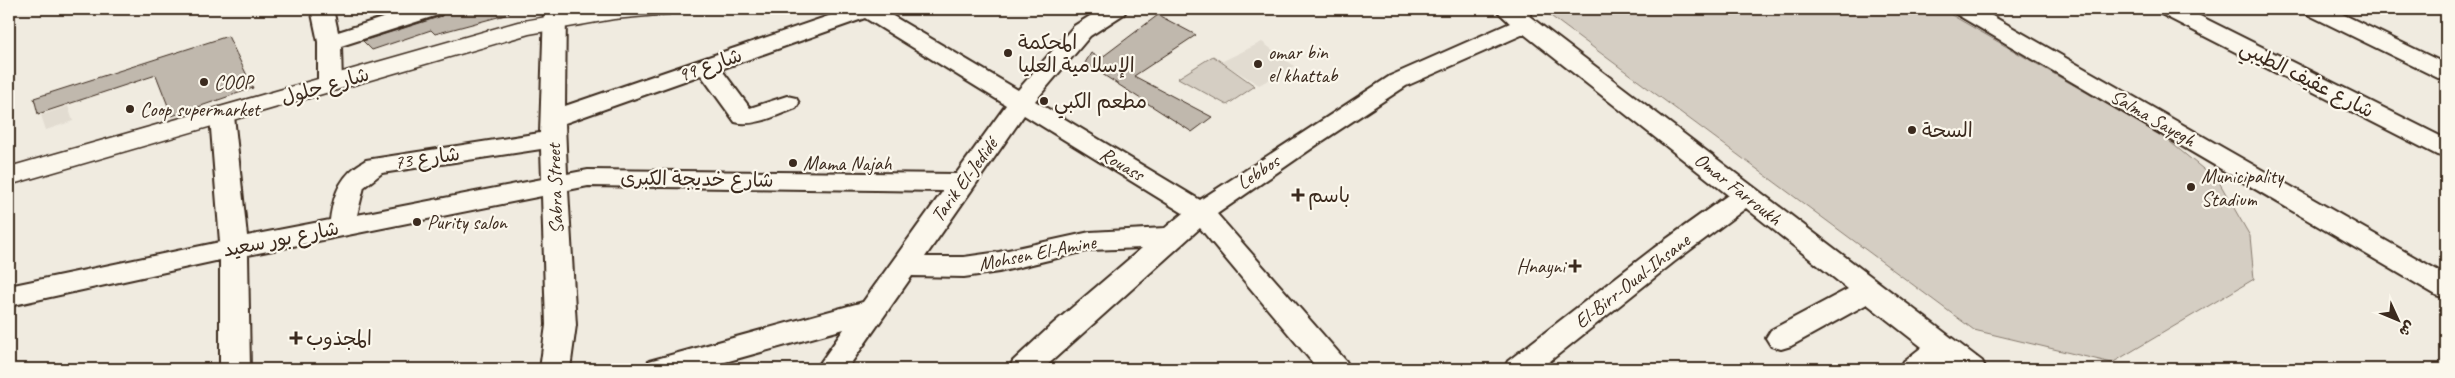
<svg xmlns="http://www.w3.org/2000/svg" width="2455" height="378" font-family="Caveat,'Playpen Sans Arabic',sans-serif">
<rect width="100%" height="100%" fill="#f0ebe0"/>
<filter id="ink" filterUnits="userSpaceOnUse"><feTurbulence type="fractalNoise" baseFrequency=".02" numOctaves="2"/><feDisplacementMap in="SourceGraphic" scale="10" xChannelSelector="R" yChannelSelector="G"/><feConvolveMatrix kernelMatrix="1 2 1 2 8 2 1 2 1" color-interpolation-filters="sRGB"/></filter>
<g filter="url(#ink)">
<path fill="#e2dcd1" d="M1262 42 1294 66 1259 85 1221 62Z
M68 106 73 121 46 130 41 115Z"/>
<path fill="#d5cec3" stroke="#887c70" d="M1551 9H1941L2164 137 2219 182 2250 236 2254 279 2112 363 1974 330 1548 14Z
M1213 56 1255 86 1227 105 1178 78Z"/>
<path fill="#c0b8ad" stroke="#3b2a1e" d="M446 9H508L509 14 435 34 431 30 372 50 363 41 442 16Z
M1158 15 1196 35 1134 76 1212 117 1192 132 1085 63 1091 53 1101 58Z
M228 36 253 88 172 116 156 75 38 114 34 98Z"/>
<g fill="none" stroke-linecap="round" stroke-linejoin="round">
<defs>
<path id="minor" d="M311 9H333L338 32 411 9H444L441 14 341 46 342 84 338 89 330 91 322 89 318 84V42Z
M544 9H566L565 106 849 9H881L1018 90 1074 26 1101 9H1127L1124 14 1090 36 1035 101 1200 200 1390 76 1510 23 1495 9H1520L1982 361 1986 369H1950L1943 363 1936 369H1900L1904 361 1922 347 1867 304 1791 346 1781 349 1771 346 1766 338 1771 330 1848 289 1746 208 1674 262 1540 369H1504L1508 361 1654 248 1728 195 1524 34 1406 86 1321 142 1217 214 1346 361 1350 369H1318L1200 228 1043 369H1009L1013 361 1054 323 1142 248 1090 250 999 272 964 277 912 276 847 369H816L844 329 700 369H645L649 361 660 358 863 302 943 191 588 186 568 190 576 325 570 369H540L546 325 542 196 248 255 250 369H220V260L9 306V286L220 242 210 116 213 111 222 108 231 111 234 116 247 236 330 220C334 192 341 174 366 160L540 133ZM865 18 1006 105 956 174 588 170 567 174 565 123 701 75 735 122C755 127 777 115 796 108L799 103 796 98 787 96 750 108 721 69ZM1024 115 1183 213 1165 228 1090 232 999 252 964 257H925ZM541 149 542 179 357 215 364 187 382 173Z
M1953 9H1980L2446 275V298L2436 295 1956 14Z
M2158 9H2186L2446 139V157L2437 155 2161 14Z
M2304 9H2332L2446 64V80L2438 78 2307 14Z"/>
<path id="major" d="M592 9H673L669 14 614 19 529 34 9 185V167L518 22Z
M1510 9H1534L1525 22 1517 24 1509 22 1505 17Z"/>
</defs>
<use href="#minor" stroke="#3b2a1e" stroke-width="4"/>
<use href="#major" stroke="#3b2a1e" stroke-width="3"/>
<use href="#minor" fill="#fbf7ec" fill-rule="evenodd"/>
<use href="#major" fill="#fbf7ec" fill-rule="evenodd"/>
</g>
</g>
<g fill="#3b2a1e" stroke="#fbf7ec" stroke-width="2">
<circle cx="1008" cy="53" r="5"/>
<circle cx="1258" cy="64" r="5"/>
<circle cx="204" cy="82" r="5"/>
<circle cx="1044" cy="101" r="5"/>
<circle cx="130" cy="109" r="5"/>
<circle cx="1912" cy="130" r="5"/>
<circle cx="793" cy="163" r="5"/>
<circle cx="2191" cy="187" r="5"/>
<path d="M1295.5 187.5h5v5h5v5h-5v5h-5v-5h-5v-5h5z"/>
<circle cx="417" cy="222" r="5"/>
<path d="M1572.5 258.5h5v5h5v5h-5v5h-5v-5h-5v-5h5z"/>
<path d="M293.5 330.5h5v5h5v5h-5v5h-5v-5h-5v-5h5z"/>
</g>
<g text-anchor="middle" dominant-baseline="central" stroke-width="4.5" stroke-linejoin="round" paint-order="stroke">
<g font-size="20" fill="#3b2a1e" stroke="#fbf7ec" text-anchor="start">
<text x="1018" y="42">المحكمة<tspan x="1018" dy="23">الإسلامية العليا</tspan></text>
<text x="1268" y="52">omar bin<tspan x="1268" dy="23">el khattab</tspan></text>
<text x="214" y="82">COOP</text>
<text x="1054" y="101">مطعم الكبي</text>
<text x="140" y="109">Coop supermarket</text>
<text x="1922" y="130">السحة</text>
<text x="803" y="163">Mama Najah</text>
<text x="2201" y="176">Municipality<tspan x="2201" dy="23">Stadium</tspan></text>
<text x="1308" y="195">باسم</text>
<text x="427" y="222">Purity salon</text>
<text x="1565" y="266" text-anchor="end">Hnayni</text>
<text x="306" y="338">المجذوب</text>
</g>
<g font-size="20" fill="#3b2a1e" stroke="#fbf7ec">
<text transform="translate(710 65) rotate(-19)">شارع 99</text>
<text transform="translate(2307 79) rotate(27)">شارع عفيف الطيبي</text>
<text transform="translate(325 86) rotate(-16)">شارع جلول</text>
<text transform="translate(2153 118) rotate(30)">Salma Sayegh</text>
<text transform="translate(427 158) rotate(-8)">شارع 73</text>
<text transform="translate(1122 164) rotate(31)">Rouass</text>
<text transform="translate(1258 172) rotate(-34)">Lebbos</text>
<text transform="translate(697 179) rotate(1)">شارع خديجة الكبرى</text>
<text transform="translate(964 180) rotate(-54)">Tarik El-Jedidé</text>
<text transform="translate(555 189) rotate(-92)">Sabra Street</text>
<text transform="translate(1738 189) rotate(38)">Omar Farroukh</text>
<text transform="translate(281 239) rotate(-11)">شارع بور سعيد</text>
<text transform="translate(1037 253) rotate(-11)">Mohsen El-Amine</text>
<text transform="translate(1632 281) rotate(-38)">El-Birr-Oual-Ihsane</text>
</g>
</g>
<rect width="2455" height="378" fill="none" stroke="#fbf7ec" stroke-width="30"/>
<rect x="15" y="15" width="2425" height="348" fill="none" stroke="#3b2a1e" stroke-width="2" filter="url(#ink)"/>
<g transform="translate(2398 320) rotate(134)" stroke="#fbf7ec" stroke-width="4" paint-order="stroke">
<path d="M0-4L9 19L0 12L-9 19Z" fill="#3b2a1e"/>
<text y="-8" font-size="14" font-weight="bold" text-anchor="middle" fill="#3b2a1e">ش</text>
</g>
</svg>
